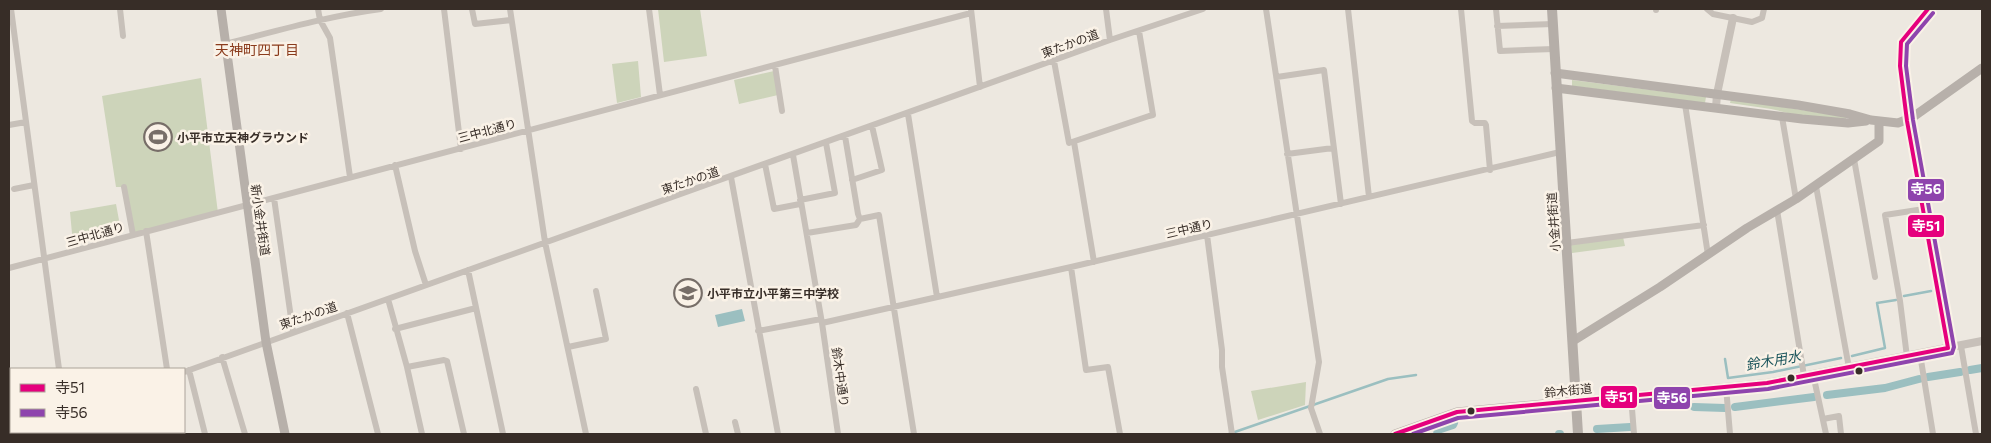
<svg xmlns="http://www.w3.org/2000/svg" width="1991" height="443" font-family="Commissioner,'Noto Sans JP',sans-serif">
<rect width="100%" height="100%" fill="#ede8e0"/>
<path fill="#cdd4ba" d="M658 9H700L707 56 664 62Z
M638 61 641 97 617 103 612 64Z
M774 71 778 95 739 104 734 80Z
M201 78 218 213 133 235 124 187H116L102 96Z
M1572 80 1706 97 1705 103 1572 86Z
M1731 99 1846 117V119L1801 116 1771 109 1730 103Z
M116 204 121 231 73 244 70 212Z
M1623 237 1625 246 1572 253 1571 244Z
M1306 382 1305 405 1258 420 1251 391Z"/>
<path fill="#9bbfc0" d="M742 309 745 321 718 327 715 315Z"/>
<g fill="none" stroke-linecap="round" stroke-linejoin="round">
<path stroke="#9bbfc0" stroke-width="2.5" d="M1904 296 1931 291
M1852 356 1885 348 1877 303 1896 300
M1725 359 1728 378 1773 372 1841 358
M1229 434 1388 379 1416 375"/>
<path stroke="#9bbfc0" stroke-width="8" d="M1970 370 1982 368
M1928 377 1960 372
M1827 395 1885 388 1919 379
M1694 407 1725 408
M1735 407 1814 397
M1597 429 1630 427
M1437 434 1438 430 1453 425 1454 423
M1559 434H1560"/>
<path stroke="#c7c0b9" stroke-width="6" d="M11 9 59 369
M120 9 123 36
M318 9 320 20 330 38 350 177
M444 9 461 149
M472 9 475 24 511 20
M510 9 545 242 586 434
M649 9 660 95
M971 9 980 87
M1106 9 1110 40
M1266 9 1319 362 1311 408 1320 434
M1348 9 1369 197
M1461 9 1472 121 1475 123H1485L1486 125 1490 170
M1496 9 1500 51 1554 49
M1656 9V10
M1707 9 1713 14 1752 22 1762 18 1764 9
M1928 9 1901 42 1900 66 1907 121 1948 348
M1497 26 1553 24
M225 44C277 31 328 16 381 9
M1054 61 1069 143 1149 116 1153 115 1139 31
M775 66 782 111
M1277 77 1324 70 1341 204
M1685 104 1708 255
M908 114 937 297
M1782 117 1796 199
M9 125 26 122
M845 136 858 214 860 219 879 215 914 434
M1074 142 1094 262
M1287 154 1333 148
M793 155 822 323 838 434
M1854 159 1875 277
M765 164 774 209 800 204
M395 165 415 251 426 285
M731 177 778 434
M852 180 882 170 872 126
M1816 186 1849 368
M124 187 133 235
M14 189 34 185
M274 198 293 332
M800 200 835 193 826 143
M1777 210 1804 376
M146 231 167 369
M807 233 856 225 860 219
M1207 235 1222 350V367L1232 434
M1567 243 1704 225
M1071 267 1086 370 1108 367 1120 434
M9 268 971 13
M468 270 503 434
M388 299 407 367 422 434
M347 313 378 434
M822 323 1071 267 1560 152
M395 329 476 308
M758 331 821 319
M1961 346 1976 434
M568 347 606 339 596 291
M1920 354 1933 434
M222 357 245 434
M1907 357 1900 301 1885 215 1924 209
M407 367 444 360 447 361 464 434
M189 370 205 434
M184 372 1110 40 1203 9
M1813 374 1826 434
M1726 387 1730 434
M696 389 706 434
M1631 396 1634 434
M9 398H11
M1823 419 1839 416 1841 434
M735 422 738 434
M128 432 129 434"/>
<path stroke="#c7c0b9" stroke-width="8" d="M1716 108 1717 94 1733 18
M1576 401 1767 383 1982 341"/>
<path stroke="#b7b0aa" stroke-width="9" d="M221 9 266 342 285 434
M1555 73 1798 105 1850 114 1871 120 1898 123 1913 117 1982 68
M1556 88 1802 119 1848 123 1866 121
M1573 341 1660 287 1747 228 1796 199 1879 141V121
M1395 434 1457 412 1576 401"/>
<path stroke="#b5aea8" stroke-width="10" d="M1552 9 1578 434"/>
<defs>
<path id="bus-1" d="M1395 434 1457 412 1767 383 1948 348 1907 121 1900 66 1901 42 1928 9"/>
<path id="bus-2" d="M1413 434 1458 418 1768 389 1952 353 1954 347 1913 120 1906 66 1907 44 1933 13"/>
</defs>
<use href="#bus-1" stroke="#faf2e7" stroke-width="8"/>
<use href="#bus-2" stroke="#faf2e7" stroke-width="8"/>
<use href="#bus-1" stroke="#e5007d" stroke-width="4"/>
<use href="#bus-2" stroke="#8e44ad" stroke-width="4"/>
</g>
<defs>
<symbol id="stadium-ring" viewBox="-11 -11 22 22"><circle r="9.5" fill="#faf2e7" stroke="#776e68" stroke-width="1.5"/><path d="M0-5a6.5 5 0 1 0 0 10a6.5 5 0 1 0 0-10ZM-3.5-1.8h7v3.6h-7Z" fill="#776e68"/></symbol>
<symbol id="school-ring" viewBox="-11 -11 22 22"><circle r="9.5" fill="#faf2e7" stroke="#776e68" stroke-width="1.5"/><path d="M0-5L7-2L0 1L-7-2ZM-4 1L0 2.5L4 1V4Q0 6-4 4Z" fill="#776e68"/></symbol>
</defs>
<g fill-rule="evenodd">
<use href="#stadium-ring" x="142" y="121" width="32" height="32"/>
<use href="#school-ring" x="672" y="277" width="32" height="32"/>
</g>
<g fill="#372d27" stroke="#faf2e7" stroke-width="2">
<circle cx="1859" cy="371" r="4.5"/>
<circle cx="1791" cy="378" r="4.5"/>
<circle cx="1471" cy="411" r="4.5"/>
</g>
<g text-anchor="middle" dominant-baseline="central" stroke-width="5" stroke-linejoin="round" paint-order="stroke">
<g font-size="12" fill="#372d27" stroke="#faf2e7">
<text transform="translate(1070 43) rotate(-20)">東たかの道</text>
<text transform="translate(487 130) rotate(-15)">三中北通り</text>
<text transform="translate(690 180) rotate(-19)">東たかの道</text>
<text transform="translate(261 220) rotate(82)">新小金井街道</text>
<text transform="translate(1553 222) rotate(-94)">小金井街道</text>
<text transform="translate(1189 228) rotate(-13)">三中通り</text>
<text transform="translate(95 234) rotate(-16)">三中北通り</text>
<text transform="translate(308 315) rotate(-19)">東たかの道</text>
<text transform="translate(841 377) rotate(82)">鈴木中通り</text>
<text transform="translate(1568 390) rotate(-6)">鈴木街道</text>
</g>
<g font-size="12" font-weight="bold" fill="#372d27" stroke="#faf2e7" text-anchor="start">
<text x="177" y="137">小平市立天神グラウンド</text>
<text x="707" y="293">小平市立小平第三中学校</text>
</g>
<g font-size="14" fill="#8a3b1c" stroke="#faf2e7">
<text x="257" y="49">天神町四丁目</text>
</g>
<g font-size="14" font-style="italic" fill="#1a545b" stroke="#faf2e7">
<text transform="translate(1773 360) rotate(-10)">鈴木用水</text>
</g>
</g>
<g stroke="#faf2e7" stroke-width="2">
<rect x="1907" y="178" width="38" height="24" rx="5" fill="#8e44ad"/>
<rect x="1907" y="214" width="38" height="24" rx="5" fill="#e5007d"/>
<rect x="1600" y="385" width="38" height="24" rx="5" fill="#e5007d"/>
<rect x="1653" y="386" width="38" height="24" rx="5" fill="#8e44ad"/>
</g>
<g font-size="14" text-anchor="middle" font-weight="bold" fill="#fff">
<text x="1926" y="194">寺56</text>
<text x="1926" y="231">寺51</text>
<text x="1619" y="402">寺51</text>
<text x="1672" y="403">寺56</text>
</g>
<rect width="1991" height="443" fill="none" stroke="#372d27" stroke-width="20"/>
<rect x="10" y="368" width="175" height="65" fill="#faf2e7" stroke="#aca39a"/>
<rect x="20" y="384" width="25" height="8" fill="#e5007d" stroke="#aca39a"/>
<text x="55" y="393" font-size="15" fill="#372d27">寺51</text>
<rect x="20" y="409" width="25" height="8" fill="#8e44ad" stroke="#aca39a"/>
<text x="55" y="418" font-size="15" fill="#372d27">寺56</text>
</svg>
